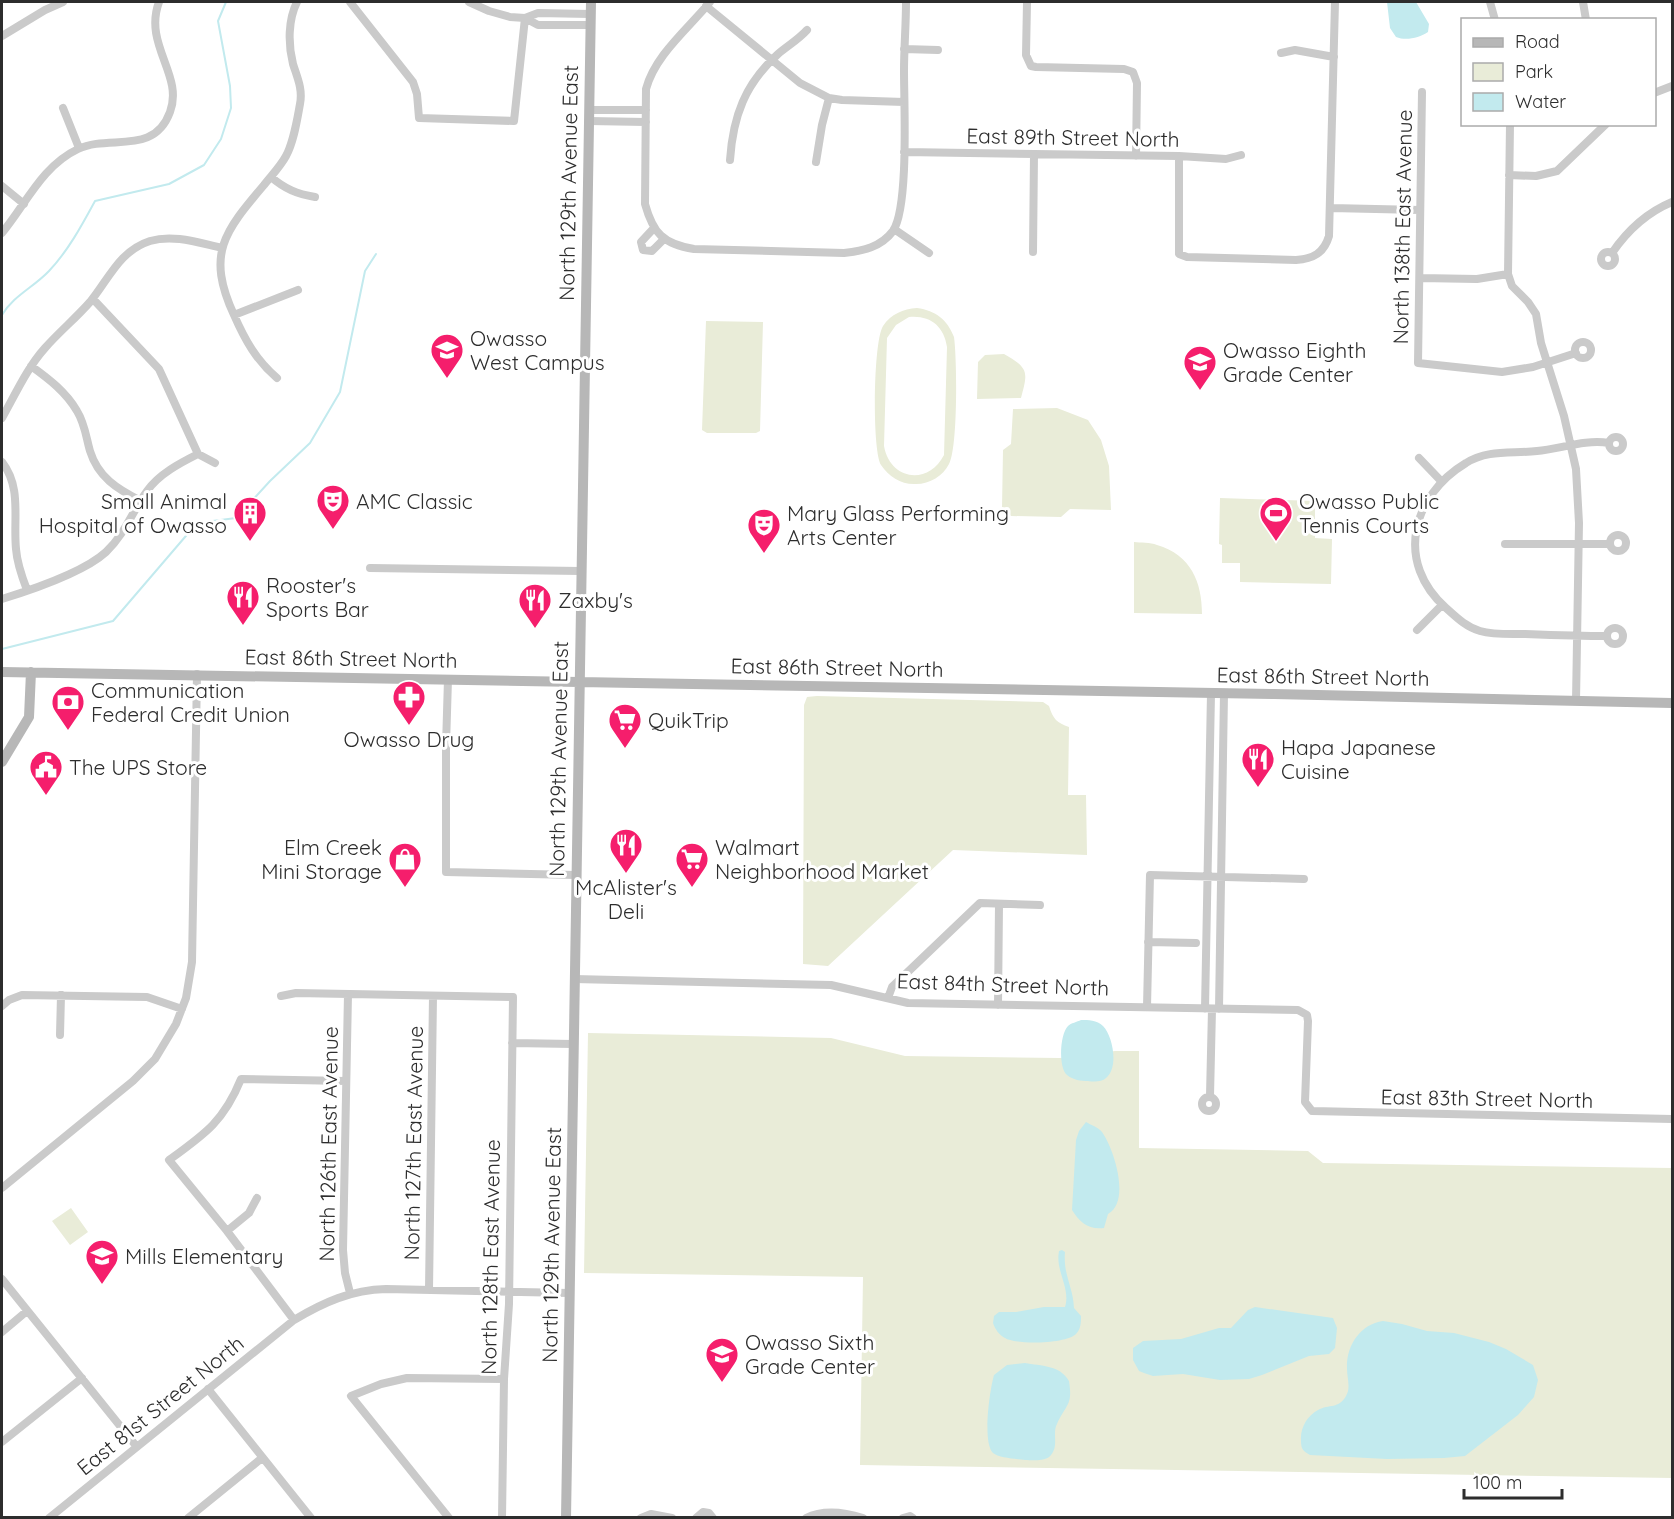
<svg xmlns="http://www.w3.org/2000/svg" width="1674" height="1519" font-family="Quicksand,sans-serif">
<rect width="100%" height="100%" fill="#fff"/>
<path fill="#e9ecd8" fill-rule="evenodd" d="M917 308C936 311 947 319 954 337 957 358 958 448 949 464 943 476 930 484 916 484 902 485 889 477 881 465 872 450 873 342 883 326 891 314 903 309 917 308ZM909 317C930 315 944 326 947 347L944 455C928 486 890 480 884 446L887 338 896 325Z
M706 321 763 322 760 431 756 433H707L702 430Z
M1004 354C1029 368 1028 372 1021 398L977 399 978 362 985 355Z
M1057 408 1088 420 1101 440 1109 466 1111 510 1070 509 1061 517 1011 516 1002 508 1003 450 1011 444 1013 409Z
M1220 498 1315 501V538L1332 539 1331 584 1240 582V563H1222V545L1219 544Z
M1134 542C1141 543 1150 542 1157 545 1191 555 1202 582 1202 614L1134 613Z
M817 696 1043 702 1049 706C1053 719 1057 723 1069 727L1068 795H1086L1087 855 953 850 828 966 803 964 804 705 807 697Z
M588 1033 831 1038 905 1056 1060 1058 1115 1051H1139V1148L1308 1151 1323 1163 1672 1168V1478L860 1465 863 1277 584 1273Z
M71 1208 88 1232 70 1245 52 1221Z
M110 1241 118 1251 104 1272 99 1273 92 1265 94 1253Z"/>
<path fill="#c2eaee" d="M1387 2H1416L1429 24 1428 32C1419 38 1406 41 1396 37L1390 28Z
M1081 1020C1088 1020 1097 1020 1103 1026 1113 1036 1119 1068 1106 1078 1102 1082 1094 1082 1088 1081 1081 1081 1073 1080 1067 1075 1058 1067 1060 1034 1068 1026 1071 1023 1077 1022 1081 1020Z
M1086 1122C1091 1125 1098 1127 1102 1132 1114 1149 1131 1201 1108 1214L1104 1228C1089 1230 1080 1223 1072 1210L1076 1140 1079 1131Z
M1062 1250 1065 1252C1063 1275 1073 1286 1074 1308L1081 1316C1081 1322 1081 1329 1076 1334 1066 1344 1016 1345 1005 1338 999 1335 995 1329 993 1323L994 1316 999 1312H1016L1044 1307H1065C1071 1288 1055 1271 1059 1251Z
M1255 1307 1333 1318 1337 1328 1335 1348 1329 1354 1309 1356 1262 1375 1249 1379 1220 1380 1183 1374 1153 1376 1144 1373 1139 1371 1133 1360V1348L1143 1341 1181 1339 1219 1328H1231L1248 1310Z
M1383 1321 1402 1324 1427 1331 1454 1333 1489 1342 1506 1349 1533 1365 1538 1380 1534 1397 1518 1415 1465 1456 1444 1458 1387 1459 1310 1455C1303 1451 1301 1449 1301 1441 1300 1428 1307 1416 1318 1410 1329 1404 1339 1409 1346 1396 1351 1388 1347 1378 1347 1369 1346 1346 1360 1324 1383 1321Z
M1025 1363C1041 1366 1060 1365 1069 1381 1073 1406 1066 1404 1057 1424 1052 1433 1059 1446 1051 1455 1046 1462 1032 1460 1025 1460 1017 1459 999 1458 993 1453 982 1442 990 1389 994 1375L1007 1365Z"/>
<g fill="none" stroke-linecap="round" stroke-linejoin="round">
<path stroke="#c2eaee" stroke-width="2" d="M2 315C13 296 34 287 49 271 68 251 82 225 95 201L169 184 204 165 221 139 231 108 230 86 218 21 226 2
M2 649 113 621 197 523 236 518 270 481 310 443 340 392 365 271 376 254"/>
<path stroke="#cacaca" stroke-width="8" d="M350 2 413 82 417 94 419 118 514 121 525 18
M469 2 489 11 510 17 525 18 538 25H590
M710 2C688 29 655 55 646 89L645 204C653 233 663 244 694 249L844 253C863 251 881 247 893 231 909 207 904 104 904 71 904 48 906 25 906 2
M1027 2 1026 55 1031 66 1036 67 1124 69 1133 72 1137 83 1136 156
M1490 2 1495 20
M1583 2 1586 20
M706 6 800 83 829 98 842 100 904 102
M525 18 538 13 590 14
M2 36 45 10 63 2
M904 49 938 50
M1281 53 1295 50 1334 57
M1422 92 1418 363 1502 372 1533 367 1576 353
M1654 93 1672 86
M63 108 79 148
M589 110H646
M589 121 646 122
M1510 124 1508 274 1512 286 1528 302 1536 314 1541 343 1564 416 1576 469 1579 523 1576 701
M904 152 1179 156 1226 159 1241 155
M1179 156V254L1187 257 1296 260C1313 259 1324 253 1329 236L1335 2
M730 160C733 116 745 84 778 54 787 46 798 40 807 30
M816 162 822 125 829 98
M1509 175 1536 176 1557 171 1606 124
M271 177C285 189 297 194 315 197
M2 186 24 204
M1331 208 1420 210
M654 228 641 242 643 250 652 251 664 239
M894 229 929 253
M2 233C26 204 42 166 78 149 110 134 154 156 170 112 184 75 143 45 159 2
M1601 259a7 7 0 1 1 14 0a7 7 0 1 1-14 0Z
M1033 252 1034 154
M1612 253C1627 231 1648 212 1672 202
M1420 278 1477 279 1508 274
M93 299 159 369 198 454 215 463
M234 315 298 290
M1575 350a8 8 0 1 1 16 0a8 8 0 1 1-16 0Z
M31 366C49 379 66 392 77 411 85 424 86 437 90 451 98 477 117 489 141 501
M277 378C256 360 245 340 234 315 206 254 224 232 264 185 271 176 280 167 286 156 294 141 297 120 300 104 303 89 297 77 293 64 288 44 288 20 297 2
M2 418C15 395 27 368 45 348 59 332 76 318 90 302 109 279 119 251 150 241 174 234 199 243 222 248
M1609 444a7 7 0 1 1 14 0a7 7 0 1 1-14 0Z
M1419 458 1442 482
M2 462C22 488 13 518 16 549 17 563 22 577 27 590
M1610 543a8 8 0 1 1 16 0a8 8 0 1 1-16 0Z
M1505 544H1610
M370 568 581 571
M2 599C31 590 83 573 106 552 125 534 132 512 147 491 159 474 180 463 198 454
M1607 636a8 8 0 1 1 16 0a8 8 0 1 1-16 0Z
M1417 630 1442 605
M1607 636C1580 636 1552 635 1525 634 1510 634 1494 635 1480 631 1466 627 1456 617 1446 608 1395 563 1411 496 1466 463 1488 449 1512 454 1537 451 1560 449 1585 439 1609 443
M448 679 446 746V872L576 875
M1148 942 1196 943
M574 979 831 985 908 1003 1298 1010 1307 1015 1308 1021 1305 1102 1312 1111 1672 1119
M348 994 343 1250 345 1273 350 1293
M281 996 296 993 513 997 509 1304 504 1379 502 1518
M888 998 892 987 980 903 1040 905
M998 1005 999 904
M2 1006 9 1000 22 995 147 997 182 1009
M1147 1007 1150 875 1304 879
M1205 1009 1211 693
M1219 1009 1224 693
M60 1035 61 995
M512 1043 573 1044
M1210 1096 1212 1009
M1202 1104a7 7 0 1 1 14 0a7 7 0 1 1-14 0Z
M2 1188 133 1081 155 1059 176 1024 186 998 192 962 197 674
M227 1231 249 1213 257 1198
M2 1279 137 1447
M429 1290 433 996
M294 1320 227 1231 169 1160C205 1134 224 1121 241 1079L346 1081
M2 1332 27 1311
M208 1389 311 1518
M2 1442 82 1378
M49 1518 294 1320C324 1302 351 1290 386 1289L569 1293
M188 1518 262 1458
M449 1518 351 1396 381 1384 407 1378 504 1379
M641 1518 651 1514 672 1518
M696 1518 703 1512 709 1513 713 1518
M806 1518C824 1509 844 1512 863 1518
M903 1518 910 1516 913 1518"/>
<path stroke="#b7b7b7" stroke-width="10" d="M2 672 1274 694 1672 703
M2 762 29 717 31 672
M566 1518 591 2"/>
</g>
<defs>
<symbol id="school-pin" viewBox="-11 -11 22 30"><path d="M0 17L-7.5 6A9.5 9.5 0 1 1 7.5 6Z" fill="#f51e6c" stroke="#fff"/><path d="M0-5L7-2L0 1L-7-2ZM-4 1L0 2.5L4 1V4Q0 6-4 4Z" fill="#fff"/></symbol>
<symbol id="theatre-pin" viewBox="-11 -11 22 30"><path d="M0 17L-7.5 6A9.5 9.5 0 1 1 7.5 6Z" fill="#f51e6c" stroke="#fff"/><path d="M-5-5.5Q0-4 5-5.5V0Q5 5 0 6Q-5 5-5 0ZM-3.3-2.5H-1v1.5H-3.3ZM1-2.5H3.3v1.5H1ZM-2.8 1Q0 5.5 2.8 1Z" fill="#fff"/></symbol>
<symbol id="building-pin" viewBox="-11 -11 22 30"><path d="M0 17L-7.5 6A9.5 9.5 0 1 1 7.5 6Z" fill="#f51e6c" stroke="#fff"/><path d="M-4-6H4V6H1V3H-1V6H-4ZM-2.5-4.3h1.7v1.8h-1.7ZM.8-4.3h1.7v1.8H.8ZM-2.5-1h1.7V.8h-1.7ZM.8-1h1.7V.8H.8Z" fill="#fff"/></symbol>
<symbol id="stadium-pin" viewBox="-11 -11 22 30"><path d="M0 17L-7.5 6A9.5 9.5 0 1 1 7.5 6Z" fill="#f51e6c" stroke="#fff"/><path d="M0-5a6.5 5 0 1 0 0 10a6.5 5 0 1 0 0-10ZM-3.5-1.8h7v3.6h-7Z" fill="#fff"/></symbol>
<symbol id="restaurant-pin" viewBox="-11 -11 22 30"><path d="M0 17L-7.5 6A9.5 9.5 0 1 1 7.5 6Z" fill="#f51e6c" stroke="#fff"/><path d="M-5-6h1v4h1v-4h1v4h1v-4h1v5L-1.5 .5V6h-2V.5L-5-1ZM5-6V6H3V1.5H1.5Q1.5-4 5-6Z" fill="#fff"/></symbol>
<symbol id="pharmacy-pin" viewBox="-11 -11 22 30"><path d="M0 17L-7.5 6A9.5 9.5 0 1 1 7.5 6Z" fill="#f51e6c" stroke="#fff"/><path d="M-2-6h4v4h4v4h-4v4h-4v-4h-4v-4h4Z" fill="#fff"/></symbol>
<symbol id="bank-pin" viewBox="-11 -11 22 30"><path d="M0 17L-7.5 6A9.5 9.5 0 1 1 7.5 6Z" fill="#f51e6c" stroke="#fff"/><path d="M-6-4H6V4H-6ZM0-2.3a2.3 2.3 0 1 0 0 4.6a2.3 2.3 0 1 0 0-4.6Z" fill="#fff"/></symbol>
<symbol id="supermarket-pin" viewBox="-11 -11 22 30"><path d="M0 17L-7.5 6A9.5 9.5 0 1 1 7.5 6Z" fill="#f51e6c" stroke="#fff"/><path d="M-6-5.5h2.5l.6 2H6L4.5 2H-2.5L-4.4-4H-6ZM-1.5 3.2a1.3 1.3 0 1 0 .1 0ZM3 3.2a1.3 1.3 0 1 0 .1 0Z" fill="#fff"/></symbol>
<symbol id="civic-pin" viewBox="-11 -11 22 30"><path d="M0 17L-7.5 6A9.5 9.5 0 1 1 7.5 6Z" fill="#f51e6c" stroke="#fff"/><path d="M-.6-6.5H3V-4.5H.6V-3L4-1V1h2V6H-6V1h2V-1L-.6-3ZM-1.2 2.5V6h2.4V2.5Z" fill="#fff"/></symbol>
<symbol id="shop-pin" viewBox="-11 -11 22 30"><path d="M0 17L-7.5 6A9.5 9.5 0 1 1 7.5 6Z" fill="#f51e6c" stroke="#fff"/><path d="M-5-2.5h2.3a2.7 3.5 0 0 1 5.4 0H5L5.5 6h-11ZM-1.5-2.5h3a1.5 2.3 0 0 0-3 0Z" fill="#fff"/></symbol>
</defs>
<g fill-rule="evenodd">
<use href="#school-pin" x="428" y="331" width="38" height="52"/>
<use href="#school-pin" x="1181" y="343" width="38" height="52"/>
<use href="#theatre-pin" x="314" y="482" width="38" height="52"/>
<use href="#building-pin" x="231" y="494" width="38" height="52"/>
<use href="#stadium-pin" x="1257" y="494" width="38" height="52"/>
<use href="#theatre-pin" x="745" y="506" width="38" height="52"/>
<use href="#restaurant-pin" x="224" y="578" width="38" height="52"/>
<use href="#restaurant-pin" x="516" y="581" width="38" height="52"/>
<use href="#pharmacy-pin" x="390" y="678" width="38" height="52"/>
<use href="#bank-pin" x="49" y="683" width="38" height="52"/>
<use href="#supermarket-pin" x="606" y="701" width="38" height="52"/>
<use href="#restaurant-pin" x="1239" y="740" width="38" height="52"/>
<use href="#civic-pin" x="27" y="748" width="38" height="52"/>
<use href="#restaurant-pin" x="607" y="826" width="38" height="52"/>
<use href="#shop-pin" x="386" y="840" width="38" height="52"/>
<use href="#supermarket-pin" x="673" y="840" width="38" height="52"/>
<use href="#school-pin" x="83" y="1237" width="38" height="52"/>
<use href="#school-pin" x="703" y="1335" width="38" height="52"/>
</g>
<g text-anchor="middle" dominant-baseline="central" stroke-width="6" stroke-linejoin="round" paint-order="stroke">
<g font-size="21" fill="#2d2d2d" stroke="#fff">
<text transform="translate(1073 137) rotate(1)">East 89th Street North</text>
<text transform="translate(568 183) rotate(-89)">North 129th Avenue East</text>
<text transform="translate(1402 227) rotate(-89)">North 138th East Avenue</text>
<text transform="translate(351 658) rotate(1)">East 86th Street North</text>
<text transform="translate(837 667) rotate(1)">East 86th Street North</text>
<text transform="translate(1323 676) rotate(1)">East 86th Street North</text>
<text transform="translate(558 759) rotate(-89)">North 129th Avenue East</text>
<text transform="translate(1003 984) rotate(2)">East 84th Street North</text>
<text transform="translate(1487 1098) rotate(1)">East 83th Street North</text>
<text transform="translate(413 1143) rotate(-89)">North 127th East Avenue</text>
<text transform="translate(328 1144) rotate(-89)">North 126th East Avenue</text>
<text transform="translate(551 1245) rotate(-89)">North 129th Avenue East</text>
<text transform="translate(490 1257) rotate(-89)">North 128th East Avenue</text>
<text transform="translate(160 1405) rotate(-39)">East 81st Street North</text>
</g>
<g font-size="21" fill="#2d2d2d" stroke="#fff" text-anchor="start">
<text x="470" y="338">Owasso<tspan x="470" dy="24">West Campus</tspan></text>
<text x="1223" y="350">Owasso Eighth<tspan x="1223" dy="24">Grade Center</tspan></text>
<text x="227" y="501" text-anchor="end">Small Animal<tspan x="227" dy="24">Hospital of Owasso</tspan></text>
<text x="356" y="501">AMC Classic</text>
<text x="1299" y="501">Owasso Public<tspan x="1299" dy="24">Tennis Courts</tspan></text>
<text x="787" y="513">Mary Glass Performing<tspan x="787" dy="24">Arts Center</tspan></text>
<text x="266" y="585">Rooster's<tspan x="266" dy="24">Sports Bar</tspan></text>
<text x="558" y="600">Zaxby's</text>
<text x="91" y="690">Communication<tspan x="91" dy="24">Federal Credit Union</tspan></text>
<text x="648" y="720">QuikTrip</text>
<text x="409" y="739" text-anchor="middle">Owasso Drug</text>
<text x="1281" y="747">Hapa Japanese<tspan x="1281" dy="24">Cuisine</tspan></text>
<text x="69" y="767">The UPS Store</text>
<text x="382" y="847" text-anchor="end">Elm Creek<tspan x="382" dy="24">Mini Storage</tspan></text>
<text x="715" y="847">Walmart<tspan x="715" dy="24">Neighborhood Market</tspan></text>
<text x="626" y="887" text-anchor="middle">McAlister's<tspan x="626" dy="24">Deli</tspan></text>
<text x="125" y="1256">Mills Elementary</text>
<text x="745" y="1342">Owasso Sixth<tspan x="745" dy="24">Grade Center</tspan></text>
</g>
</g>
<rect width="1674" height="1519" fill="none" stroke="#2d2d2d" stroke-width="6"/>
<rect x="1461" y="18" width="195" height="108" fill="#ffffff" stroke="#ababab" stroke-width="1.5"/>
<rect x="1473" y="38" width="30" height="9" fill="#b7b7b7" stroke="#ababab" stroke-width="1.5"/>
<text x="1515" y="48" font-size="18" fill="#2d2d2d">Road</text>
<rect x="1473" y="63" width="30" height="18" fill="#e9ecd8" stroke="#ababab" stroke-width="1.5"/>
<text x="1515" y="78" font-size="18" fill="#2d2d2d">Park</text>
<rect x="1473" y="93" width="30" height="18" fill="#c2eaee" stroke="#ababab" stroke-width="1.5"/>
<text x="1515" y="108" font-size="18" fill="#2d2d2d">Water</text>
<path d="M1464 1489v9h98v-9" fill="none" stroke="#2d2d2d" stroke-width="3"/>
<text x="1473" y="1489" font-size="18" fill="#2d2d2d" stroke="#ffffff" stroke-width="4.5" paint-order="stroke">100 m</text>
</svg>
